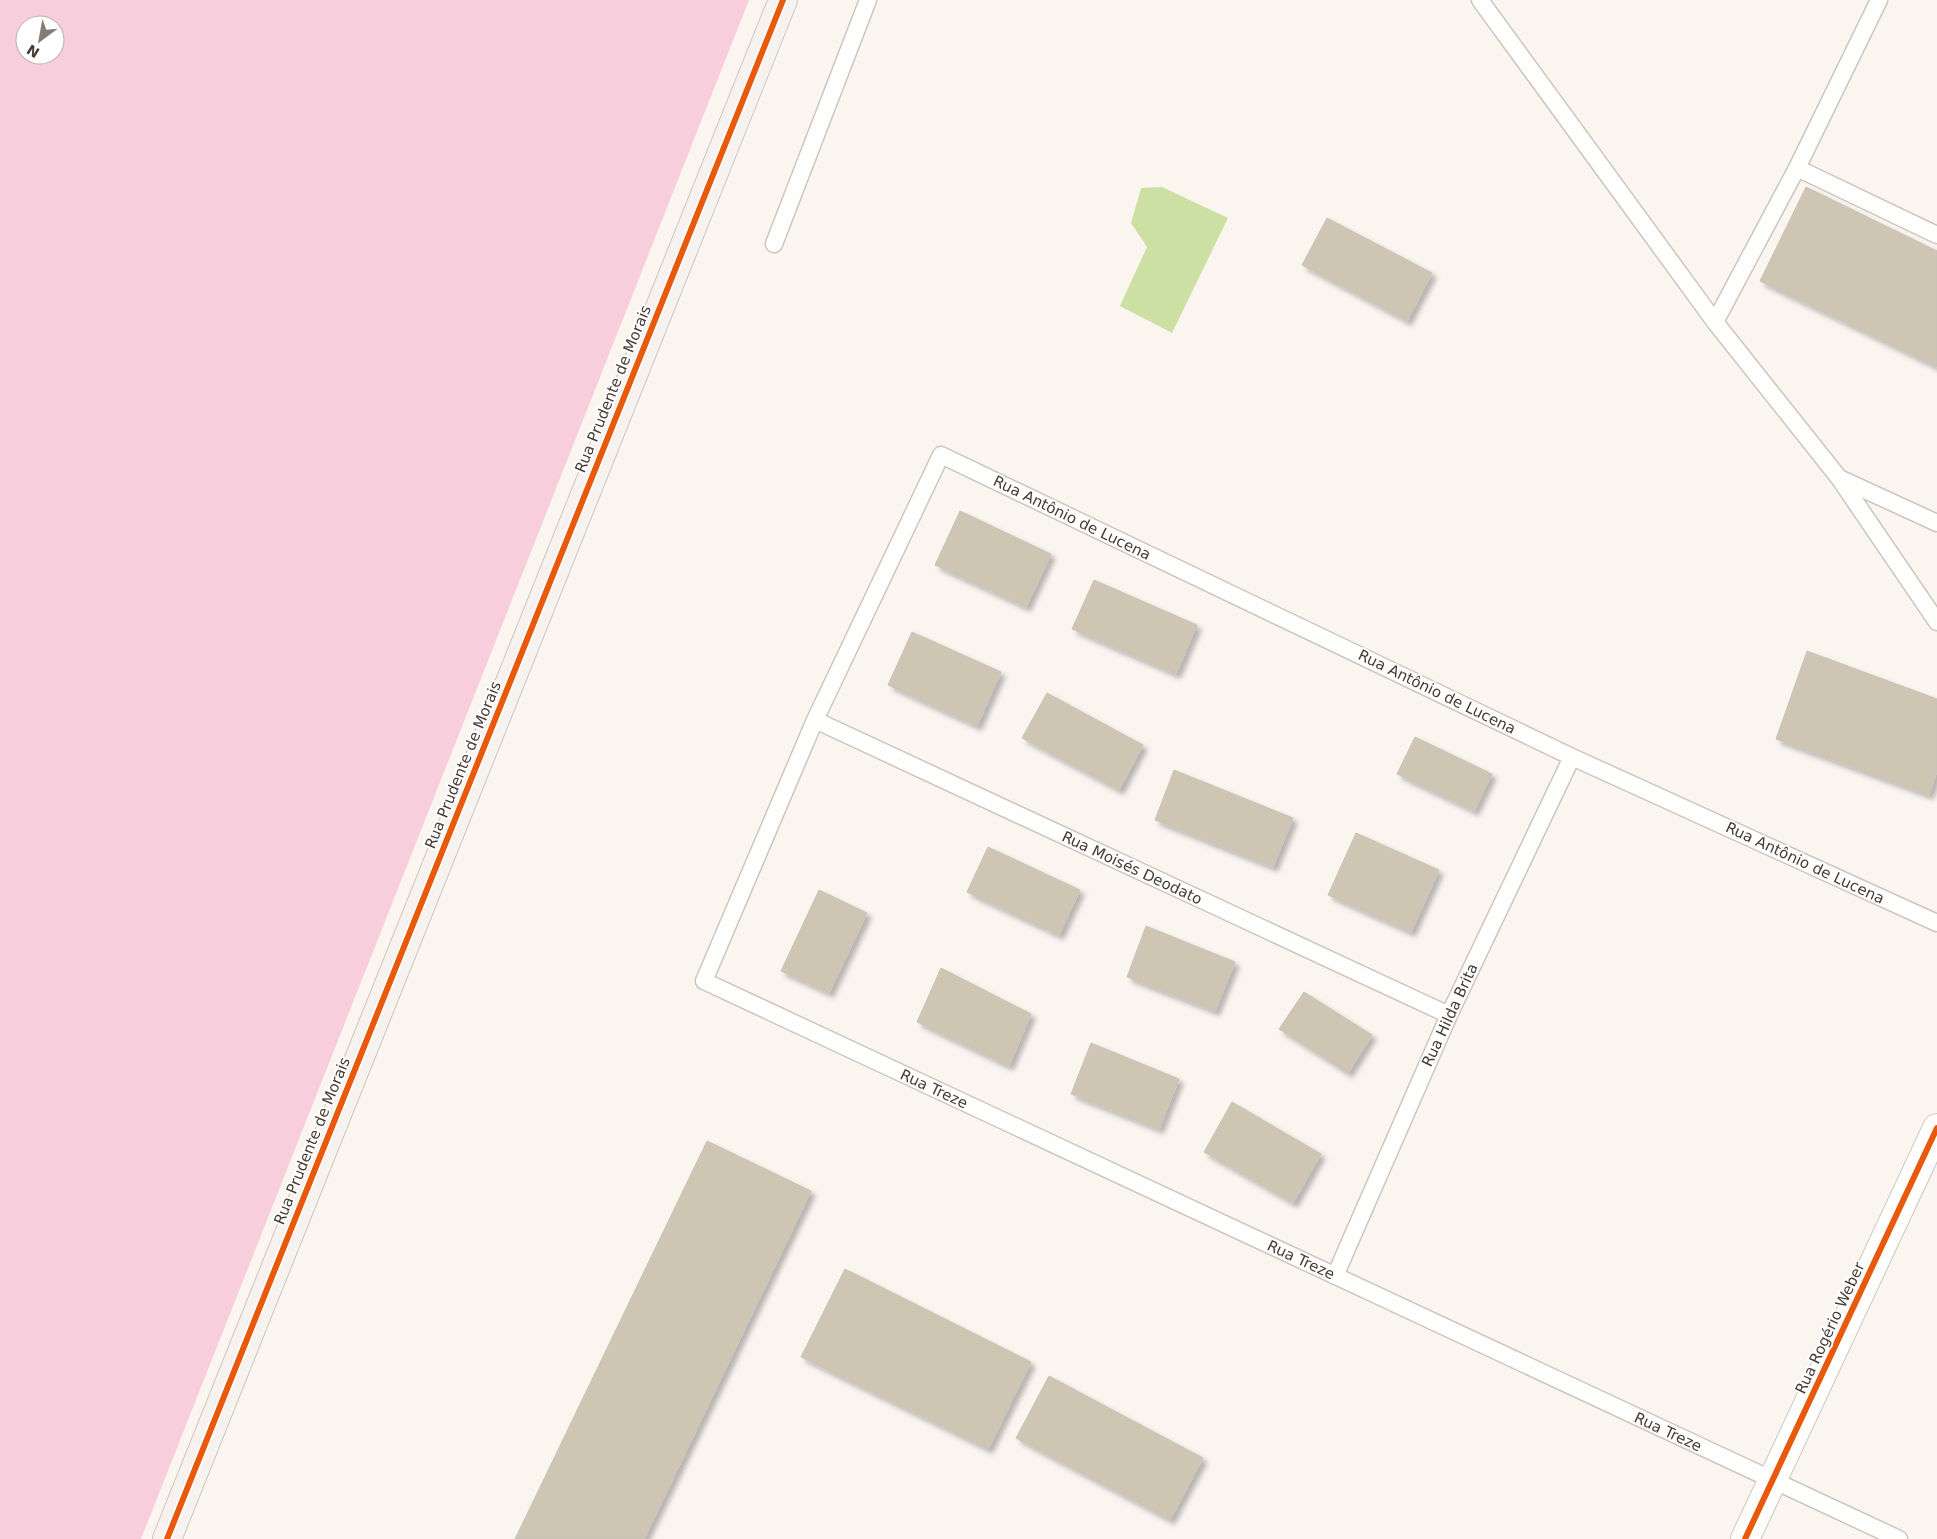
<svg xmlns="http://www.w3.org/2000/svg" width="1937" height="1539" font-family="'DejaVu Sans',sans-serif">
<defs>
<filter id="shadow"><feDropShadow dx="4.5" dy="4.5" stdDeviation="2.5" flood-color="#0004"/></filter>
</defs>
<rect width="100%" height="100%" fill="#fbf5f0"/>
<path fill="#f8cddc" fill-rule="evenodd" d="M0 0H749L141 1539H0ZM25 25H55V55H25Z"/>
<path fill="#cbe0a2" d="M1162 187 1228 218 1172 333 1120 306 1147 247 1131 223 1141 188Z"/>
<path fill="#cec6b2" stroke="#c7c3bb" filter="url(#shadow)" d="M1806 187 1937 251V367L1760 281Z
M1327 218 1432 273 1407 321 1302 265Z
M960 511 1051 554 1026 607 935 565Z
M1094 580 1197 625 1176 674 1072 629Z
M912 632 1001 672 977 726 888 685Z
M1807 651 1937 699V771L1929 795 1776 739Z
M1047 693 1143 745 1119 790 1022 738Z
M1415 737 1492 774 1474 811 1397 774Z
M1174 770 1293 818 1273 867 1155 820Z
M1356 833 1439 870 1411 932 1328 895Z
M988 847 1080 890 1059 935 967 892Z
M819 890 867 913 829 993 781 971Z
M1146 926 1235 962 1215 1011 1127 977Z
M941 968 1031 1014 1009 1066 917 1022Z
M1304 992 1372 1035 1348 1073 1279 1029Z
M1091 1043 1179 1079 1159 1129 1071 1094Z
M1232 1102 1321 1154 1293 1203 1204 1152Z
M707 1141 811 1191 644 1539H515Z
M845 1269 1031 1362 988 1449 801 1357Z
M1049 1376 1203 1458 1170 1520 1016 1438Z"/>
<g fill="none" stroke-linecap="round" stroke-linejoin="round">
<defs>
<path id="lane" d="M1480 0 1715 322
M1879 0 1797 168 1715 322 1839 478 1937 622
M1797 168 1937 235
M774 244 868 0
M1839 478 1937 523
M815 720 1449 1015
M1335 1276 1449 1015 1572 757
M1899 1539 704 981 815 720 941 455 1572 757 1937 923"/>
<path id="street" d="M1745 1539 1937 1128"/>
<path id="secondary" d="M167 1539 783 0"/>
</defs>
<use href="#lane" stroke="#cdc5c0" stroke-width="19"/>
<use href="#street" stroke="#cdc5c0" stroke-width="30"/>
<use href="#secondary" stroke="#cdc5c0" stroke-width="30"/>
<use href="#lane" stroke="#fefefd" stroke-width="16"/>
<use href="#street" stroke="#fefefd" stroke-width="28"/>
<use href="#secondary" stroke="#f6f2f0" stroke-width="28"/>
<defs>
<path id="cycleway" d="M167 1539 783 0
M1745 1539 1937 1128"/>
</defs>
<use href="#cycleway" stroke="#fff" stroke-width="9"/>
<use href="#cycleway" stroke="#e8590c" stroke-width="6"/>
</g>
<g text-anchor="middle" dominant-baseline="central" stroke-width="4" stroke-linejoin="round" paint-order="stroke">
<g font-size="15" fill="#453b33" stroke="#fff">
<text transform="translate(613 389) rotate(-68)">Rua Prudente de Morais</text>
<text transform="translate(1072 518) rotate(26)">Rua Antônio de Lucena</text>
<text transform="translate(1437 692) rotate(26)">Rua Antônio de Lucena</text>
<text transform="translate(463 765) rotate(-68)">Rua Prudente de Morais</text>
<text transform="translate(1805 863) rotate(25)">Rua Antônio de Lucena</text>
<text transform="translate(1132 868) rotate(25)">Rua Moisés Deodato</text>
<text transform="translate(1450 1015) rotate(-65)">Rua Hilda Brita</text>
<text transform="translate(934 1089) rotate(25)">Rua Treze</text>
<text transform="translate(312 1141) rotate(-68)">Rua Prudente de Morais</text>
<text transform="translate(1301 1260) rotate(25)">Rua Treze</text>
<text transform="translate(1830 1328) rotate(-65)">Rua Rogério Weber</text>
<text transform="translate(1668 1432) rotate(25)">Rua Treze</text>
</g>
</g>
<g transform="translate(40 40) rotate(212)"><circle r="24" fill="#ffffff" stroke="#b5b1ad"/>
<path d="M0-4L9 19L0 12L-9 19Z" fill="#857c75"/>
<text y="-8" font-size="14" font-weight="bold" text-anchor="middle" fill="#453b33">N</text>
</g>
</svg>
